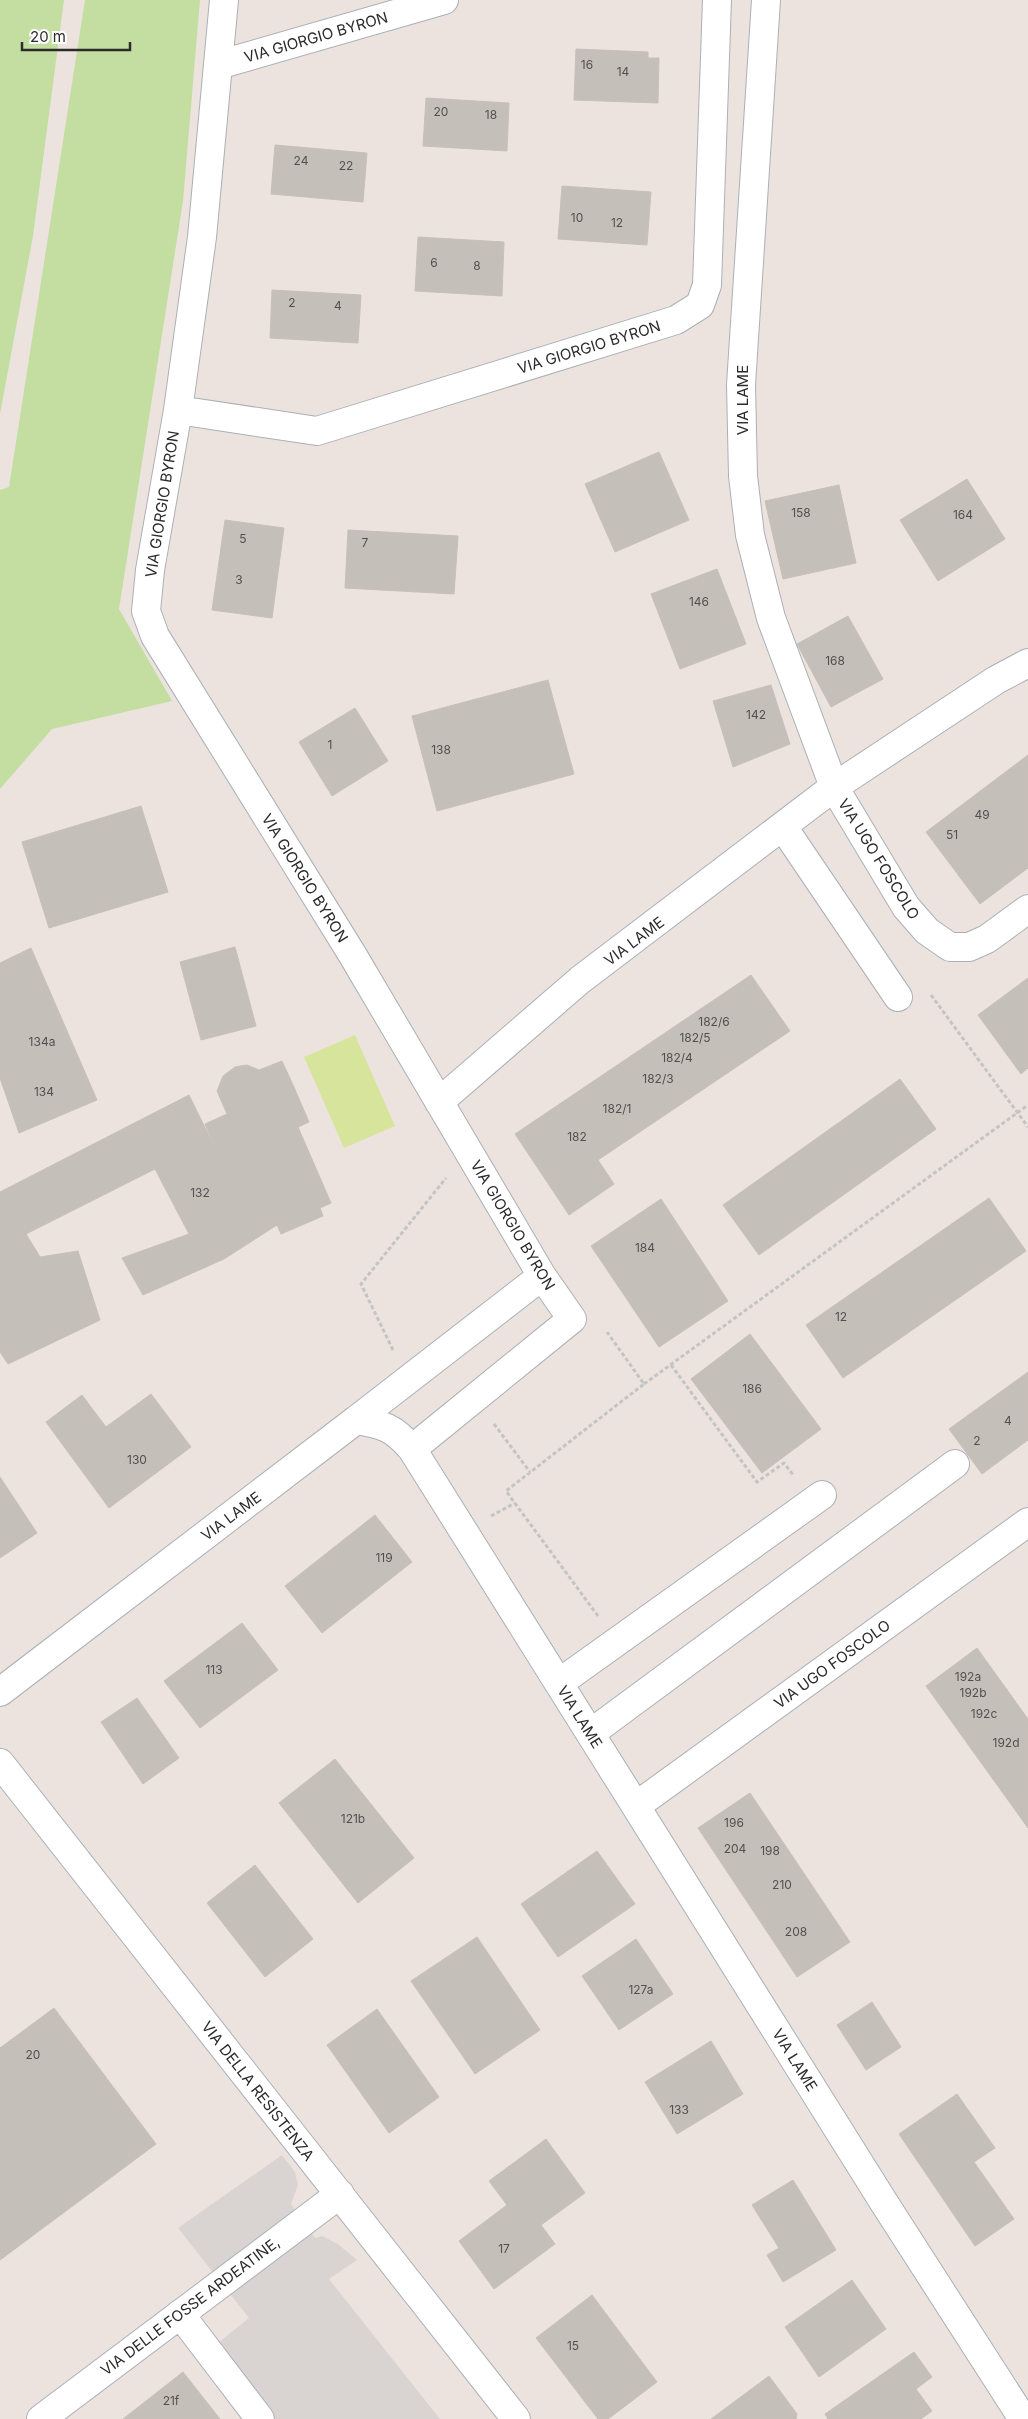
<svg xmlns="http://www.w3.org/2000/svg" width="1028" height="2419" font-family="Inter,sans-serif">
<rect width="100%" height="100%" fill="#ece3df"/>
<path fill="#c3dea0" d="M0 0H64L33 236 0 414Z
M85 0H200L183 201 119 609 172 701 52 729 0 789V490L9 487Z"/>
<path fill="#d7e59c" d="M355 1035 395 1126 344 1148 304 1057Z"/>
<path fill="#d9d4d1" d="M282 2155 295 2172 298 2185 291 2204 315 2238 322 2236 338 2244 357 2260 329 2279 440 2419H267L213 2347 249 2318 178 2228Z"/>
<path fill="#c5bfba" stroke="#c7bfb8" d="M576 49 648 52V58H659L658 103 574 100Z
M426 98 509 103 507 151 423 146Z
M275 145 367 153 363 202 271 194Z
M562 186 651 192 647 245 558 239Z
M418 237 504 242 502 296 415 291Z
M272 290 361 295 358 343 270 338Z
M659 452 689 520 615 552 585 484Z
M967 479 1005 539 938 581 900 520Z
M839 485 856 563 783 579 765 501Z
M225 520 284 528 272 618 212 610Z
M348 530 458 536 454 594 345 588Z
M717 569 746 644 680 669 651 594Z
M848 616 883 679 831 707 797 644Z
M548 680 574 774 437 811 412 716Z
M771 685 790 744 733 767 713 701Z
M355 708 388 761 332 796 299 742Z
M1028 755V868L980 904 926 832Z
M141 806 168 892 49 928 22 842Z
M235 947 256 1026 201 1040 180 962Z
M31 948 97 1100 19 1133 0 1078V963Z
M751 975 790 1031 598 1160 614 1184 569 1215 515 1134Z
M1028 978V1068L1021 1074 978 1015Z
M282 1061 293 1085 270 1095 259 1070Z
M247 1065 259 1070 270 1095 293 1085 309 1122 298 1127 331 1203 320 1208 323 1216 281 1234 240 1140 216 1150 205 1124 227 1114 217 1091 223 1076 235 1067Z
M900 1079 936 1129 759 1255 723 1205Z
M189 1095 216 1150 240 1140 277 1225 224 1259 143 1295 122 1258 189 1234 155 1169 26 1234 40 1257 78 1251 100 1320 8 1364 0 1352V1192Z
M989 1198 1026 1251 843 1378 806 1325Z
M661 1199 728 1301 659 1347 591 1246Z
M750 1334 821 1429 762 1473 691 1379Z
M1028 1372V1440L982 1474 949 1429Z
M151 1394 191 1447 109 1508 46 1422 82 1395 106 1427Z
M0 1477 37 1533 0 1558Z
M375 1515 412 1562 322 1633 285 1586Z
M242 1623 278 1670 200 1728 164 1681Z
M977 1648 1028 1719V1828L926 1686Z
M137 1698 179 1758 143 1784 101 1722Z
M335 1759 414 1858 358 1903 279 1803Z
M750 1793 850 1942 797 1977 698 1828Z
M597 1851 635 1904 558 1957 521 1904Z
M255 1865 313 1939 265 1977 207 1903Z
M477 1937 540 2030 475 2074 411 1981Z
M636 1939 673 1994 619 2030 582 1976Z
M872 2002 901 2047 866 2070 837 2025Z
M54 2008 156 2144 0 2260V2048Z
M377 2009 439 2097 389 2133 327 2045Z
M711 2041 743 2094 677 2134 645 2082Z
M957 2094 995 2148 974 2162 1014 2219 975 2246 899 2134Z
M546 2139 585 2193 541 2225 555 2244 494 2289 459 2241 507 2205 489 2181Z
M793 2180 836 2250 783 2282 767 2255 779 2248 752 2205Z
M852 2280 886 2329 819 2377 785 2327Z
M592 2295 657 2382 608 2419H598L536 2338Z
M914 2352 932 2377 916 2389 932 2411 921 2419H828L825 2414Z
M183 2372 220 2419H123Z
M769 2376 797 2414 796 2419H711Z"/>
<g fill="none" stroke-linecap="round" stroke-linejoin="round">
<defs>
<path id="minor" d="M224 0 202 237 178 410 150 570 146 611 155 636 352 954 542 1276 572 1319 412 1449
M766 0 741 385 743 476 750 535 771 618 834 787 906 907 927 931 950 947H969L987 939 1028 909
M218 65 444 0
M178 410 317 431 676 320 700 305 707 285 717 0
M783 827 898 997
M439 1102 580 980 834 787 996 680 1028 663
M356 1420 542 1276
M559 1683 822 1495
M0 1692 356 1420C384 1425 393 1427 412 1449L883 2201 1023 2419
M591 1733 955 1464
M0 1763 516 2419
M636 1806 1028 1522
M180 2314 260 2419
M41 2419 340 2194"/>
</defs>
<use href="#minor" stroke="#abb0b7" stroke-width="30"/>
<path stroke="#c4c4c4" stroke-width="3" stroke-dasharray="4 2.5" stroke-linecap="butt" d="M931 995 1028 1127
M393 1350 361 1284 446 1178
M671 1365 757 1482 784 1463 794 1476
M644 1384 1028 1105
M494 1424 530 1472
M491 1516 515 1503
M598 1616 506 1491 644 1384 607 1332"/>
<use href="#minor" stroke="#fff" stroke-width="28"/>
</g>
<g text-anchor="middle" dominant-baseline="central" stroke-width="4" stroke-linejoin="round" paint-order="stroke">
<g font-size="12" fill="#52504f">
<text x="587" y="64">16</text>
<text x="623" y="71">14</text>
<text x="441" y="111">20</text>
<text x="491" y="114">18</text>
<text x="301" y="160">24</text>
<text x="346" y="165">22</text>
<text x="577" y="217">10</text>
<text x="617" y="222">12</text>
<text x="434" y="262">6</text>
<text x="477" y="265">8</text>
<text x="292" y="302">2</text>
<text x="338" y="305">4</text>
<text x="801" y="512">158</text>
<text x="963" y="514">164</text>
<text x="243" y="538">5</text>
<text x="365" y="542">7</text>
<text x="239" y="579">3</text>
<text x="699" y="601">146</text>
<text x="835" y="660">168</text>
<text x="756" y="714">142</text>
<text x="330" y="744">1</text>
<text x="441" y="749">138</text>
<text x="982" y="814">49</text>
<text x="952" y="834">51</text>
<text x="714" y="1021">182/6</text>
<text x="695" y="1037">182/5</text>
<text x="42" y="1041">134a</text>
<text x="677" y="1057">182/4</text>
<text x="658" y="1078">182/3</text>
<text x="44" y="1091">134</text>
<text x="617" y="1108">182/1</text>
<text x="577" y="1136">182</text>
<text x="200" y="1192">132</text>
<text x="645" y="1247">184</text>
<text x="841" y="1316">12</text>
<text x="752" y="1388">186</text>
<text x="1008" y="1420">4</text>
<text x="977" y="1440">2</text>
<text x="137" y="1459">130</text>
<text x="384" y="1557">119</text>
<text x="214" y="1669">113</text>
<text x="968" y="1676">192a</text>
<text x="973" y="1692">192b</text>
<text x="984" y="1713">192c</text>
<text x="1006" y="1742">192d</text>
<text x="353" y="1818">121b</text>
<text x="734" y="1822">196</text>
<text x="735" y="1848">204</text>
<text x="770" y="1850">198</text>
<text x="782" y="1884">210</text>
<text x="796" y="1931">208</text>
<text x="641" y="1989">127a</text>
<text x="33" y="2054">20</text>
<text x="679" y="2109">133</text>
<text x="504" y="2248">17</text>
<text x="573" y="2345">15</text>
<text x="171" y="2400">21f</text>
</g>
<g font-size="15" fill="#2b2b2b" stroke="#fff">
<text transform="translate(316 37) rotate(-16)">VIA GIORGIO BYRON</text>
<text transform="translate(589 347) rotate(-17)">VIA GIORGIO BYRON</text>
<text transform="translate(742 400) rotate(-90)">VIA LAME</text>
<text transform="translate(162 504) rotate(-81)">VIA GIORGIO BYRON</text>
<text transform="translate(879 859) rotate(58)">VIA UGO FOSCOLO</text>
<text transform="translate(305 878) rotate(58)">VIA GIORGIO BYRON</text>
<text transform="translate(634 941) rotate(-37)">VIA LAME</text>
<text transform="translate(513 1225) rotate(59)">VIA GIORGIO BYRON</text>
<text transform="translate(231 1516) rotate(-37)">VIA LAME</text>
<text transform="translate(832 1664) rotate(-36)">VIA UGO FOSCOLO</text>
<text transform="translate(580 1717) rotate(58)">VIA LAME</text>
<text transform="translate(795 2060) rotate(58)">VIA LAME</text>
<text transform="translate(258 2091) rotate(52)">VIA DELLA RESISTENZA</text>
<text transform="translate(190 2306) rotate(-37)">VIA DELLE FOSSE ARDEATINE,</text>
</g>
</g>
<path d="M22 42v8h108v-8" fill="none" stroke="#2b2b2b" stroke-width="2.5"/>
<text x="30" y="42" font-size="15" fill="#2b2b2b" stroke="#ffffff" stroke-width="4" paint-order="stroke">20 m</text>
</svg>
